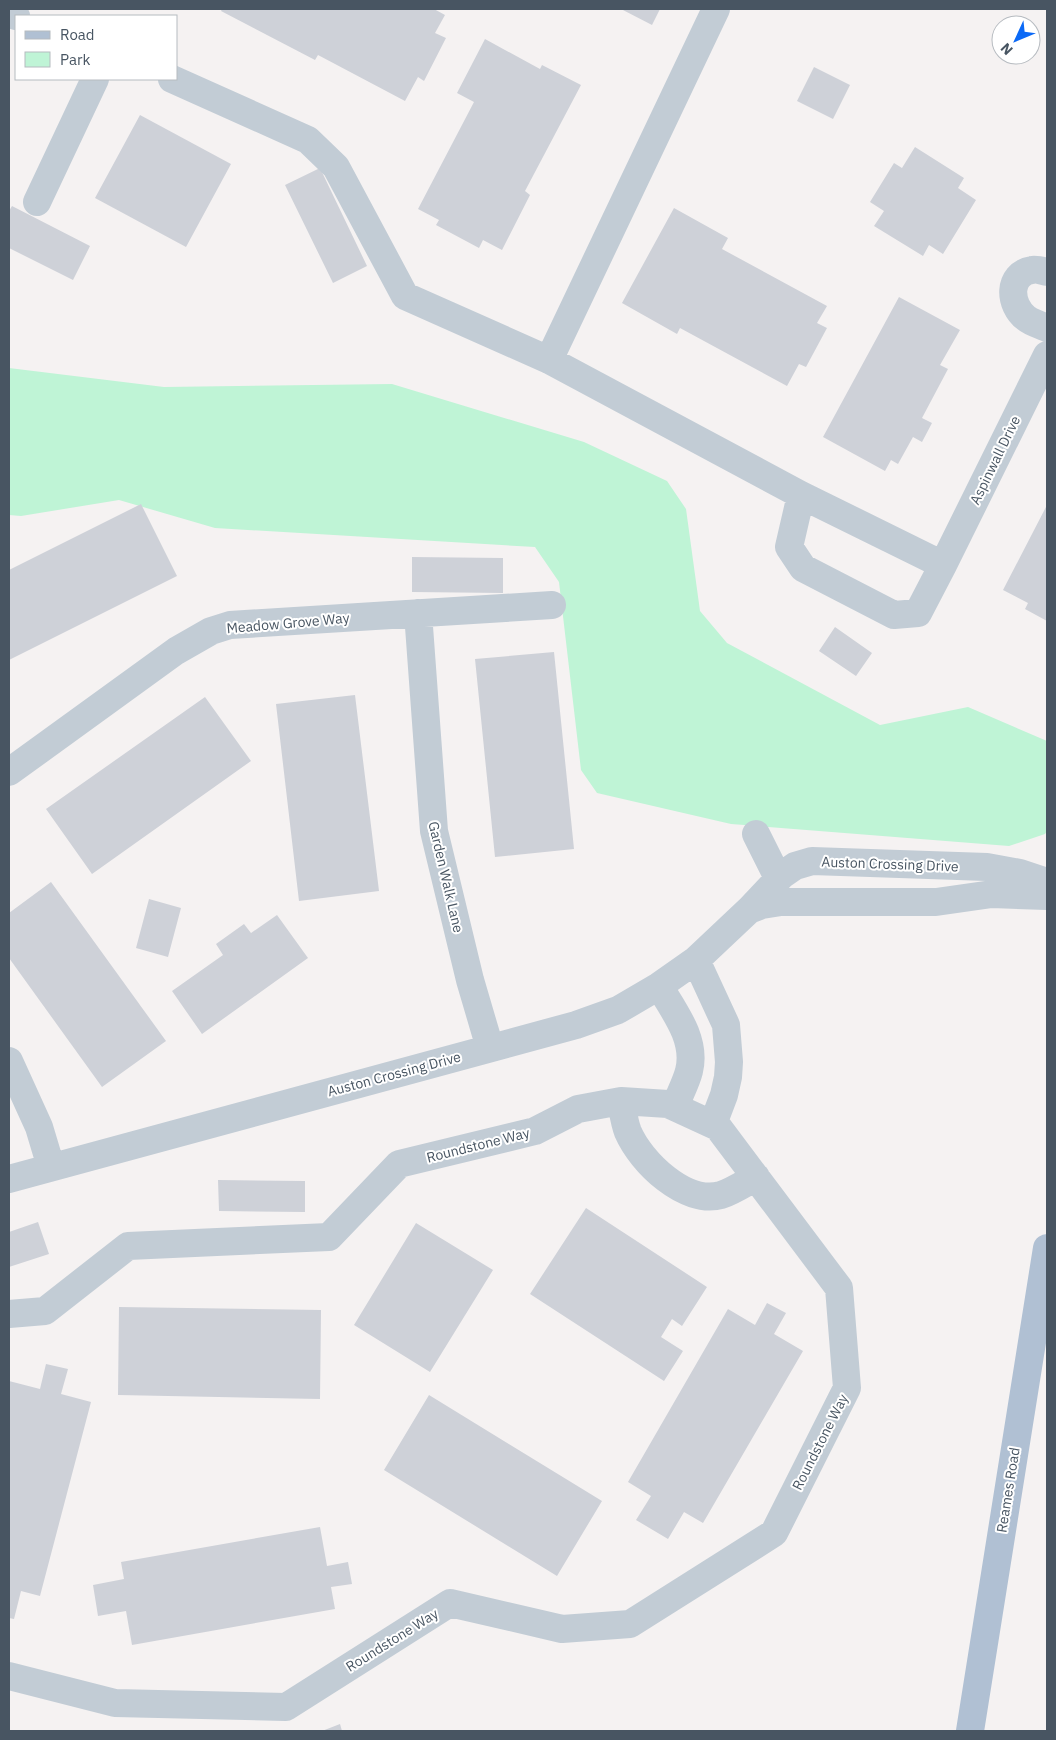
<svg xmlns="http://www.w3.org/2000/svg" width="1056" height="1740" font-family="'IBM Plex Sans',sans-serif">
<rect width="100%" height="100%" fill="#f5f2f2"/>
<path fill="#bff4d6" d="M9 368 164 387 392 384 584 442 667 481 686 509 700 611 727 643 880 725 968 707 1047 741V831L1045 834 1009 846 731 824 597 793 581 770 559 582 535 547 215 528 119 500 21 516 9 515Z"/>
<path fill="#ced1d8" d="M222 9H434L445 15 435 33 446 38 424 81 418 77 405 101 318 55 315 60 221 11Z
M621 9H660L652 25Z
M485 39 540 69 542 65 581 85 525 191 530 195 502 250 483 240 479 248 436 225 439 220 418 209 474 102 457 93Z
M814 67 850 85 833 119 797 101Z
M140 115 231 164 186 247 95 198Z
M915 147 964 178 958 188 976 200 943 254 929 245 923 256 874 226 884 211 870 202 894 163 902 168Z
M320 168 367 266 333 283 285 185Z
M12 206 90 246 73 280 9 248V211Z
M674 208 728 238 722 249 827 306 817 323 827 328 806 367 799 364 787 386 680 328 677 334 622 303Z
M899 297 960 330 940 365 948 369 922 418 932 423 922 442 913 437 898 464 891 460 885 471 823 437Z
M141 504 177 576 9 660V570Z
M1047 505V621L1025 609 1028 603 1003 590Z
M412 557 503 558V593L412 592Z
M835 627 872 653 856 676 819 651Z
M554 652 574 849 495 857 475 659Z
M355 695 379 891 299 901 276 704Z
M205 697 251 761 92 874 46 809Z
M51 882 166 1041 102 1087 9 958V913Z
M149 899 181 908 168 957 136 948Z
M277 915 308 958 202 1034 172 991 223 955 216 944 244 924 251 933Z
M218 1180 305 1181V1212L219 1211Z
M586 1208 707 1287 682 1326 672 1319 661 1337 683 1351 664 1381 530 1294Z
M38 1222 49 1254 9 1267V1232Z
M416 1223 493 1270 430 1372 354 1325Z
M767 1303 786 1313 774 1334 803 1351 703 1523 684 1512 668 1539 636 1520 651 1496 628 1482 728 1309 755 1325Z
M119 1307 321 1310 320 1399 118 1395Z
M46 1364 68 1369 61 1394 91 1402 40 1596 21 1591 14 1619 9 1618V1381L40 1389Z
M429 1395 602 1501 557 1576 384 1470Z
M320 1527 327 1566 348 1562 352 1584 331 1587 335 1609 132 1645 126 1611 98 1616 93 1585 124 1579 121 1562Z
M340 1724 342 1731H322Z"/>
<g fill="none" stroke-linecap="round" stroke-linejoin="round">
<path stroke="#c2ccd5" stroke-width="28" d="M9 14 16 16
M172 79 308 140 336 167 405 296 549 360 801 495 943 565
M37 202 95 79
M1047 272C1043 271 1036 269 1032 270 1007 274 1009 305 1026 318 1032 323 1041 325 1047 328
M549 360 716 9
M801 495 789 547 803 568 894 615 918 613 943 565 1047 355
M418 613 434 831 470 980 490 1048
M9 772 176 651 211 631 230 625 552 605
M756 834 778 878
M749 910 762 905 781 902H936L992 894 1047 896
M696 960 726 1025 729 1062 728 1077 724 1095 713 1124
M659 986C674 1011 697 1040 689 1071 686 1083 679 1095 675 1107
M9 1061 39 1127 51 1167
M621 1101C623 1111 624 1122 628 1132 641 1162 685 1205 721 1195 733 1191 745 1183 756 1177
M9 1179 576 1025 618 1010 659 986 696 960 749 910 782 875 795 866 812 861 987 867 1020 873 1047 882
M9 1314 45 1311 128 1246 329 1237 399 1164 535 1131 578 1109 621 1101 668 1104 718 1127 839 1288 847 1388 774 1533 630 1624 562 1629 450 1603 286 1707 115 1703 9 1676"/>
<path stroke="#b0c0d3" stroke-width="28" d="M970 1731 1047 1248"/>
</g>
<g text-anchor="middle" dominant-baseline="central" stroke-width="4" stroke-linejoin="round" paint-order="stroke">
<g font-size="14" fill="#485562" stroke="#fff">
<text transform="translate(995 460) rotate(-64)">Aspinwall Drive</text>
<text transform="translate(288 623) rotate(-5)">Meadow Grove Way</text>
<text transform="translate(890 864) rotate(2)">Auston Crossing Drive</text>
<text transform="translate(446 877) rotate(77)">Garden Walk Lane</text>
<text transform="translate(394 1074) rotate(-15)">Auston Crossing Drive</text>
<text transform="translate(478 1145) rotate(-14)">Roundstone Way</text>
<text transform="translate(820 1442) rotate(-63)">Roundstone Way</text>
<text transform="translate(1008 1490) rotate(-81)">Reames Road</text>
<text transform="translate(392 1640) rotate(-32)">Roundstone Way</text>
</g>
</g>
<rect width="1056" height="1740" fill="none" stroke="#485562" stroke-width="20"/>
<rect x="15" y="15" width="162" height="65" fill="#ffffff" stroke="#b6bbc0"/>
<rect x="25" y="31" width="25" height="8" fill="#b0c0d3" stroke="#b6bbc0"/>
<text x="60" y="40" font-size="15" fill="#485562">Road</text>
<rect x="25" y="52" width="25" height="15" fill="#bff4d6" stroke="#b6bbc0"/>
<text x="60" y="65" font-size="15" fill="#485562">Park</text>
<g transform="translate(1016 40) rotate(226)"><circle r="24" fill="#ffffff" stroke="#b6bbc0"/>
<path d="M0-4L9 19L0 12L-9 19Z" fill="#0b69f6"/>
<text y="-8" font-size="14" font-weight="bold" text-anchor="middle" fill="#485562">N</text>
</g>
</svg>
